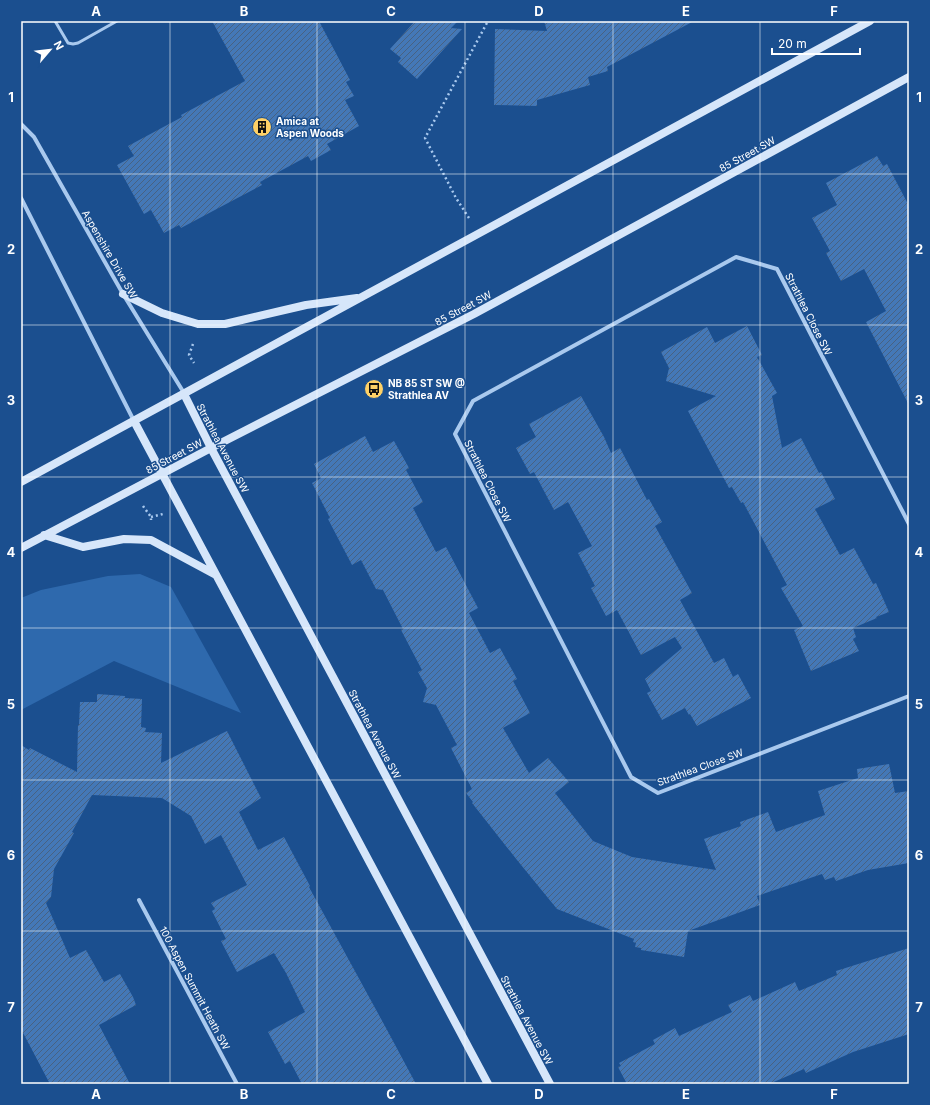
<svg xmlns="http://www.w3.org/2000/svg" width="930" height="1105" font-family="Inter,sans-serif">
<defs>
<pattern id="building-hatch" width="6" height="6" patternUnits="userSpaceOnUse"><rect width="6" height="6" fill="#4478b7"/><path d="M-1 1l2-2M0 6l6-6M5 7l2-2" fill="none" stroke="#486282"/></pattern>
</defs>
<rect width="100%" height="100%" fill="#1b4f8f"/>
<path fill="#2e69ad" d="M140 574 171 587 241 713 114 661 21 710V598L41 590 108 576Z"/>
<path fill="url(#building-hatch)" d="M212 21H319L350 80 346 82 354 96 345 100 359 126 327 144 331 150 311 161 308 156 260 182 262 185 228 203 181 228 179 225 164 233 151 210 144 214 117 165 134 156 128 146 182 117 181 115 245 81Z
M415 21H458L451 28 462 29 417 79 398 62 401 58 390 49Z
M544 21H694L607 67 608 71 588 77 590 85 537 100V106L494 105 495 29 547 31Z
M877 156 883 166 887 164 909 206V405L866 322 886 311 864 269 841 281 826 253 830 251 812 218 837 205 826 183Z
M747 326 762 355 757 357 777 393 772 396 782 448 801 438 819 473 821 472 835 499 815 509 840 555 854 548 873 584 876 583 889 612 876 617 877 618 853 628 856 637 853 639 859 651 811 671 794 630 803 626 781 588 787 585 743 502 741 503 732 487 729 488 688 411 716 396 666 381 669 368 661 352 707 327 715 343Z
M581 396 604 437 611 453 620 448 647 500 649 499 662 522 655 526 692 593 680 600 714 663 724 658 733 677 738 674 751 698 697 726 690 714 689 715 685 708 662 720 647 693 651 691 645 679 682 648 675 637 641 655 617 610 606 616 591 588 595 586 578 553 592 546 568 502 554 510 534 472 530 474 516 448 536 437 529 424Z
M365 436 373 452 394 441 409 468 406 470 423 502 413 508 436 552 446 547 478 608 469 613 490 653 500 648 517 679 513 681 530 713 503 728 529 773 548 758 569 782 555 793 593 841 632 857 716 870 704 839 741 826 740 822 768 812 776 832 825 815 818 791 858 778 857 769 889 764 895 793 909 791V863L868 870 836 881 834 877 825 880 822 874 757 896 760 905 688 931 684 957 641 950V948L635 947 636 943 633 942 634 939 557 909 517 860 472 803 473 802 466 793 472 789 451 748 457 745 436 705 423 702 427 688 418 672 422 670 401 630 403 629 383 590 376 589 361 560 352 565 328 519 330 518 312 483 321 478 314 464Z
M97 694 125 696V698L142 699 141 727 146 728 145 732 162 733 161 763 227 731 261 798 239 812 258 850 284 837 310 886 309 887 386 1028 416 1084H302L290 1061 285 1064 268 1032 305 1012 286 973 274 953 237 972 221 941 226 939 212 911 215 909 211 903 247 885 221 835 205 844 191 816 162 798 92 795 72 832 74 833 54 869 51 897 46 903 70 958 86 950 104 982 120 974 133 997 136 1005 99 1025 130 1084H50L21 1029V745L29 750 30 748 77 772 78 725H79L80 702H97Z
M909 948V1034L853 1052 806 1073 804 1069 769 1084H627L618 1067 621 1066 619 1063 655 1044 653 1040 675 1028 679 1036 732 1012 728 1005 750 995 753 1001 795 982 799 991 837 975 836 971Z"/>
<g fill="none" stroke-linecap="round" stroke-linejoin="round">
<path stroke="#a9c9ee" stroke-width="2.5" stroke-dasharray="2 3" stroke-linecap="butt" d="M469 218 456 198 425 138 488 21
M193 344 189 355 194 363
M143 506 151 517V520
M151 517 163 514"/>
<path stroke="#a9c9ee" stroke-width="3" d="M55 21 68 43 73 44 78 43 117 21"/>
<path stroke="#a9c9ee" stroke-width="4" d="M21 124 34 137 123 294 184 393
M21 198 134 421
M909 524 777 269 736 257 473 401 455 434 631 777 658 793 909 696
M139 900 237 1084"/>
<path stroke="#d6e6fa" stroke-width="8" d="M123 294 162 313 198 324H225L306 305 357 298
M184 394 211 448 550 1084
M134 421 488 1084
M21 482 870 21
M44 535 83 547 124 539 151 540 216 575
M21 548 211 448 474 314 909 77"/>
</g>
<path fill="none" stroke="#fff" stroke-width="1" stroke-opacity="0.55" d="M170 21V1084M317 21V1084M465 21V1084M613 21V1084M760 21V1084M21 174H909M21 325H909M21 477H909M21 628H909M21 780H909M21 931H909"/>
<defs>
<symbol id="building-disc" viewBox="-11 -11 22 22"><circle r="9.5" fill="#ffd166" stroke="#1b4f8f"/><path d="M-4-6H4V6H1V3H-1V6H-4ZM-2.5-4.3h1.7v1.8h-1.7ZM.8-4.3h1.7v1.8H.8ZM-2.5-1h1.7V.8h-1.7ZM.8-1h1.7V.8H.8Z" fill="#111"/></symbol>
<symbol id="bus-disc" viewBox="-11 -11 22 22"><circle r="9.5" fill="#ffd166" stroke="#1b4f8f"/><path d="M-5-6H5V4H4V6H2V4H-2V6H-4V4H-5ZM-3.5-4V0h7V-4ZM-3.5 1.2v1.5H-2V1.2ZM2 1.2v1.5H3.5V1.2Z" fill="#111"/></symbol>
</defs>
<g fill-rule="evenodd">
<use href="#building-disc" x="251" y="116" width="22" height="22"/>
<use href="#bus-disc" x="363" y="378" width="22" height="22"/>
</g>
<g text-anchor="middle" dominant-baseline="central" stroke-width="3" stroke-linejoin="round" paint-order="stroke">
<g font-size="10" font-weight="bold" fill="#fff" stroke="#1b4f8f" text-anchor="start">
<text x="276" y="121">Amica at<tspan x="276" dy="12">Aspen Woods</tspan></text>
<text x="388" y="383">NB 85 ST SW @<tspan x="388" dy="12">Strathlea AV</tspan></text>
</g>
<g font-size="10" fill="#fff" stroke="#1b4f8f">
<text transform="translate(747 154) rotate(-29)">85 Street SW</text>
<text transform="translate(110 254) rotate(60)">Aspenshire Drive SW</text>
<text transform="translate(463 308) rotate(-28)">85 Street SW</text>
<text transform="translate(809 314) rotate(63)">Strathlea Close SW</text>
<text transform="translate(223 448) rotate(62)">Strathlea Avenue SW</text>
<text transform="translate(174 456) rotate(-28)">85 Street SW</text>
<text transform="translate(488 481) rotate(63)">Strathlea Close SW</text>
<text transform="translate(375 734) rotate(62)">Strathlea Avenue SW</text>
<text transform="translate(700 767) rotate(-20)">Strathlea Close SW</text>
<text transform="translate(195 988) rotate(62)">100 Aspen Summit Heath SW</text>
<text transform="translate(527 1020) rotate(62)">Strathlea Avenue SW</text>
</g>
</g>
<rect width="930" height="1105" fill="none" stroke="#1b4f8f" stroke-width="44"/>
<g transform="translate(50 50) rotate(62)" stroke="#1b4f8f" stroke-width="3" paint-order="stroke">
<path d="M0-3L7 15L0 10L-7 15Z" fill="#ffffff"/>
<text y="-6" font-size="11" font-weight="bold" text-anchor="middle" fill="#ffffff">N</text>
</g>
<path d="M772 48v6h88v-6" fill="none" stroke="#ffffff" stroke-width="2"/>
<text x="778" y="48" font-size="12" fill="#ffffff" stroke="#1b4f8f" stroke-width="3" paint-order="stroke">20 m</text>
<rect x="22" y="22" width="886" height="1061" fill="none" stroke="#fff" stroke-width="1.5"/>
<g font-size="13" text-anchor="middle" font-weight="bold" fill="#fff">
<text x="96" y="16">A</text>
<text x="244" y="16">B</text>
<text x="391" y="16">C</text>
<text x="539" y="16">D</text>
<text x="686" y="16">E</text>
<text x="834" y="16">F</text>
<text x="11" y="102">1</text>
<text x="919" y="102">1</text>
<text x="11" y="254">2</text>
<text x="919" y="254">2</text>
<text x="11" y="405">3</text>
<text x="919" y="405">3</text>
<text x="11" y="557">4</text>
<text x="919" y="557">4</text>
<text x="11" y="709">5</text>
<text x="919" y="709">5</text>
<text x="11" y="860">6</text>
<text x="919" y="860">6</text>
<text x="11" y="1012">7</text>
<text x="919" y="1012">7</text>
<text x="96" y="1099">A</text>
<text x="244" y="1099">B</text>
<text x="391" y="1099">C</text>
<text x="539" y="1099">D</text>
<text x="686" y="1099">E</text>
<text x="834" y="1099">F</text>
</g>
</svg>
